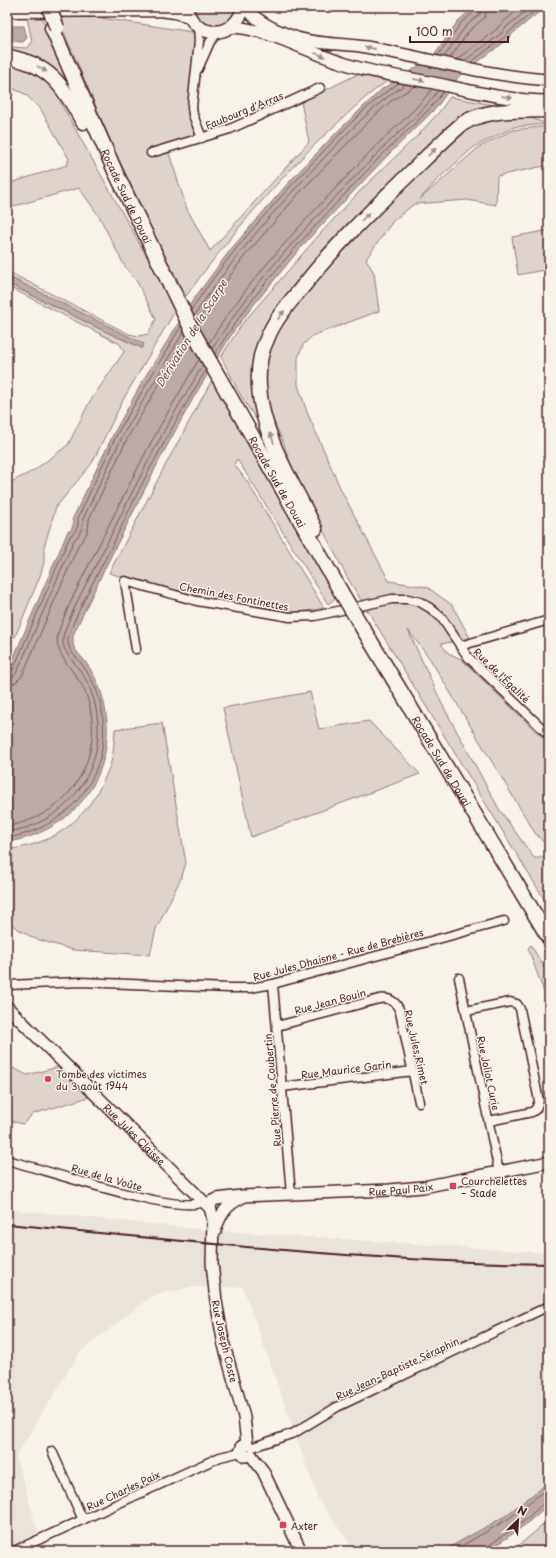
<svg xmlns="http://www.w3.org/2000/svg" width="556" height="1558" font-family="'Playpen Sans',sans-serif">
<rect width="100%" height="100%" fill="#f7f3e8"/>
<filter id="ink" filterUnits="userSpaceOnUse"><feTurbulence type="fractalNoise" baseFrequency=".025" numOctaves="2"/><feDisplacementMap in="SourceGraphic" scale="8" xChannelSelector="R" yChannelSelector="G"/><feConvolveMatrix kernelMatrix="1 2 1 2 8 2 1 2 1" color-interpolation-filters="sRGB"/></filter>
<g filter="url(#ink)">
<path fill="#eae3da" d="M7 1209 208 1230 549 1253V1500L462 1551H355L318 1499 243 1287H189L150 1297 80 1352 16 1456 40 1539 14 1551H7Z"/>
<path fill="#ded4cc" stroke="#947a7c" d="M191 7H237L232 18 225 24 212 27 200 22Z
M41 16 83 110 65 84 7 54V47L28 48 32 42 27 17Z
M57 16 94 17 193 32 195 41 189 106 196 136 167 147 187 209 210 251 309 142 301 102 358 74 389 80C367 94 350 112 331 129 277 180 229 237 186 296L160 246 118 158Z
M7 64C39 69 42 75 64 98L59 100 156 273 175 311 124 398 92 463 56 507 44 547V562L40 576 15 637 7 634V484L33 471 68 445 90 401 124 352 120 344 7 286V283L104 331 142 348 7 276V271L129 334 139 336 148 334 156 319 137 282 124 265 99 216 79 188 7 208V184L67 165 69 159 40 108 25 94 7 86Z
M450 97 499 106 547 124 514 127 474 147 438 179 419 200 479 147 513 130 549 126V165L497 176 496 205 467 200 414 204 393 221 366 259 374 273 379 311 312 336 303 345 298 358V385L307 412 342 492 389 581 427 587 452 605 470 638 441 644 448 653 461 659 549 744V848L535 833 430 659 408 630 442 704 499 809 534 858H540L549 854V907L347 577 293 471 284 444 272 417 256 419 241 396 221 357 242 324 319 235 360 191 419 134 440 111Z
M549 230V269L518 275 512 237Z
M212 380 338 596 328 604 237 459 234 464 248 483 324 608 297 613 218 603 177 593 109 573 166 464Z
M310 692 319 729 369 721 420 774 251 837 223 708Z
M162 723 186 863 182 876 156 929 150 955 73 950 33 938 7 922V850C18 848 30 846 40 842 76 829 99 798 111 762 114 752 114 740 115 729Z
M531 945 549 976V1006L528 948Z
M7 1065 27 1075 62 1066 92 1096 33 1114 23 1124 7 1120Z
M549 1520V1551H512Z"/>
<path fill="#bcaaa7" stroke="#8e7275" d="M474 7H545L511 35V37L459 76 436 108 388 155 302 246 252 307 233 332 195 395 162 455 105 568 73 635V645C75 651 80 655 84 660 90 668 96 678 100 689 125 761 82 831 7 842V673L68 531H71L74 522 72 520 115 431 145 377 193 300 231 249 291 180 337 132 382 89 411 71 436 53 458 21Z
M7 26H24L27 38 23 42 7 41Z
M7 276 26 285 144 344 142 348 104 331 7 283Z
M549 1482V1504L525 1525 488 1551H443L505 1516Z"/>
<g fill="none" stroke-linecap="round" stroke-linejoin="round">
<path stroke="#78575d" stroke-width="1" d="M438 55 461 23 475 11 476 7
M444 57 465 27 480 14 481 7
M450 58 469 31 485 17 487 7
M457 59 497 29 501 24 521 7
M464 61 502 33 505 28 531 7
M471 62 506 36 509 32 539 7
M191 310C228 254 274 203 321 154 345 129 369 102 399 83
M194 316C231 259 276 208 323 159 349 132 374 104 406 84
M197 322 243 258 302 190 371 119 391 101 415 86
M209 343C252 273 315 210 372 150 391 130 415 112 432 89
M212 349C256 277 318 215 377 154 397 133 421 114 438 91
M215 354C259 281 322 219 380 157 401 135 426 116 443 92
M7 673 13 670 70 536C76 533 79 525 78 518L118 432 181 326
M7 678 13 677 17 672 74 540C80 535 84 527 83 519L123 435 184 331
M7 684 15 683 22 676 79 544C86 538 89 529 89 519L128 437 187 337
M7 826C71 817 108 754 86 694 78 671 50 655 59 630 71 598 88 567 103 537 118 507 133 477 148 448 164 418 182 389 199 359
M7 832C75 823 115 756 91 691 88 682 82 673 76 665 68 655 60 647 64 633 75 602 93 572 107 543 122 513 137 482 153 452 168 422 186 394 203 365
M7 838C79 827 122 758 96 689 92 680 87 671 81 663 77 657 70 653 69 646 67 642 68 638 69 634 81 603 98 573 113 544 128 513 142 482 159 452 174 424 190 397 206 370
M453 1551 508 1519 549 1487
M486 1551 488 1546 523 1522 545 1502H549"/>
<defs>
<path id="street" d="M198 27 199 41 192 107 193 115 202 138
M198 69 210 42 218 32
M151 153 230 129 320 88
M460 646 549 620
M136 649 125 581 197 601 290 617 315 616 392 599H408L420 602 430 608 441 617 468 657 549 735
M459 978 499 1172
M273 984 291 1194
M7 985 80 982 229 988H250L273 984 504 921
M466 1011 510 1002 517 1004 520 1009 539 1101 536 1109 532 1112 489 1121
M277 1026 379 999C389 997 397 1002 400 1012L419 1102
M282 1087 413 1071
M7 1160C44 1169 175 1215 203 1202
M253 1447 294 1433 337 1407 549 1306
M52 1451 83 1520
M14 1551 220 1457 241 1452"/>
<g id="secondary">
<path d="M245 7C258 23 277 31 297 38 319 45 343 43 366 47 427 58 487 76 549 80"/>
<path d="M231 27C266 28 303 50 337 61 367 72 398 76 429 82 468 90 509 101 549 101"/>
<path id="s1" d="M7 1007 210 1208"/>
<path d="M215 1232C219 1216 226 1205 241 1198"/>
<path id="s2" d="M247 1444 244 1417 224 1345 216 1301 212 1263 213 1220 210 1207 212 1201 217 1199 241 1196 389 1190 423 1187 549 1162"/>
<path d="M247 1444 242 1446 241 1452 245 1456 251 1455"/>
<path d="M251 1455 263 1471 301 1551"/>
</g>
<path id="primary" d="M187 10C196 41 237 38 243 7
M7 11 160 10 175 12 189 16"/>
<g id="highway">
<path id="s3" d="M52 28 115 171 193 332 341 592"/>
<path d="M7 57C49 63 64 87 83 122"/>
<path d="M315 529C294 484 262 438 259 386 258 370 260 353 267 339 275 318 291 301 305 284 335 246 370 212 405 178 424 160 442 141 462 124 487 108 520 111 549 110"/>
<path id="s4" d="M362 627 549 938"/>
</g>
</defs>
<use href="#street" stroke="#4a1f2b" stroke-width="11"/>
<use href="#secondary" stroke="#4a1f2b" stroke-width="14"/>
<use href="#primary" stroke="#4a1f2b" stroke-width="15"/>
<use href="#highway" stroke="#4a1f2b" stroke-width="17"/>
<use href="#street" stroke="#f7f3e8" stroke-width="8"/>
<use href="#secondary" stroke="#f7f3e8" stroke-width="11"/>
<use href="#primary" stroke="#f7f3e8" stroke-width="12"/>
<use href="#highway" stroke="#f7f3e8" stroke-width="14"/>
<path stroke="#4a1f2b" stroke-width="2" d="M7 1224C187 1241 368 1262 549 1264"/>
<defs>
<path id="highway-bridge" d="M49 7 57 28
M341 592 362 627"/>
</defs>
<use href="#highway-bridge" stroke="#4a1f2b" stroke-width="17" stroke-linecap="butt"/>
<use href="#highway-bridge" stroke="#f7f3e8" stroke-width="14"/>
</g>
<defs><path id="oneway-solid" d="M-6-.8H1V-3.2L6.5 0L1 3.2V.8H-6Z"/></defs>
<g fill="#a0898a">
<use href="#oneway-solid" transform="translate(370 48) rotate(-169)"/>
<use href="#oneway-solid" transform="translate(320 55) rotate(21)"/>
<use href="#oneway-solid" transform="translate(42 69) rotate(31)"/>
<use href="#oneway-solid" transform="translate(419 80) rotate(11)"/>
<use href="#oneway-solid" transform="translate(507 97) rotate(9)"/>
<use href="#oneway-solid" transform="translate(432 152) rotate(-44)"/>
<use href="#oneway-solid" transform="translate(365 217) rotate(-45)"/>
<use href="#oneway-solid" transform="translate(281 315) rotate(-55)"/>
<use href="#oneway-solid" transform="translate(272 438) rotate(-111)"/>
</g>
</g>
<g fill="#d1495b" stroke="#f7f3e8" stroke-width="1.5">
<circle cx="48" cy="1079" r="4"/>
<rect x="449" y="1182" width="8" height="8" rx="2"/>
<rect x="279" y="1521" width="8" height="8" rx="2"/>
</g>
<g text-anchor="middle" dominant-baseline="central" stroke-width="3" stroke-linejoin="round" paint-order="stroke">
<g font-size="10" fill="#4a1f2b" stroke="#f7f3e8">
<text transform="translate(244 110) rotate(-22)">Faubourg d'Arras</text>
<text stroke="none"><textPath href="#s3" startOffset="184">Rocade Sud de Douai</textPath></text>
<text stroke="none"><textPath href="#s3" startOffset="507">Rocade Sud de Douai</textPath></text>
<text transform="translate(234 596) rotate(11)">Chemin des Fontinettes</text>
<text transform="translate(502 675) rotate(44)">Rue de l'Égalité</text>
<text stroke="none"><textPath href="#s4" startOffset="156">Rocade Sud de Douai</textPath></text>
<text transform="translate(338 954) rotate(-15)">Rue Jules Dhaisne - Rue de Brebières</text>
<text transform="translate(330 1001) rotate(-15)">Rue Jean Bouin</text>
<text transform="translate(417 1047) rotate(77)">Rue Jules Rimet</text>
<text transform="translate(346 1069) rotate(-7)">Rue Maurice Garin</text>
<text transform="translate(489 1073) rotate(78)">Rue Joliot Curie</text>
<text transform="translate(272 1090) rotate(-95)">Rue Pierre de Coubertin</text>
<text stroke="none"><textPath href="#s1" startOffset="180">Rue Jules Claisse</textPath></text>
<text transform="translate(107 1177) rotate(16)">Rue de la Voûte</text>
<text stroke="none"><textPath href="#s2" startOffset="437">Rue Paul Paix</textPath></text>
<text transform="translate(225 1341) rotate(77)">Rue Joseph Coste</text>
<text transform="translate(397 1368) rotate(-25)">Rue Jean-Baptiste Séraphin</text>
<text transform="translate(123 1490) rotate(-25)">Rue Charles Paix</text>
</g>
<g font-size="10" fill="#4a1f2b" stroke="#f7f3e8" text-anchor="start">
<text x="56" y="1073">Tombe des victimes<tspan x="56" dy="12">du 3 août 1944</tspan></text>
<text x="461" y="1180">Courchelettes<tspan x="461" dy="12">– Stade</tspan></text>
<text x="291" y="1525">Axter</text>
</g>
<g font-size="11" font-style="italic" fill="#6c4950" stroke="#f7f3e8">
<text transform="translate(191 333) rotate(-58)">Dérivation de la Scarpe</text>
</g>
</g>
<rect width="556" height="1558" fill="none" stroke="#f7f3e8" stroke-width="24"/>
<rect x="12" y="12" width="532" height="1534" fill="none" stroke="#4a1f2b" stroke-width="1.5" filter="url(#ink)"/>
<g transform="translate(518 1520) rotate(25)" stroke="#f7f3e8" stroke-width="3" paint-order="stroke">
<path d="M0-3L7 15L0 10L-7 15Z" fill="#4a1f2b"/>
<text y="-6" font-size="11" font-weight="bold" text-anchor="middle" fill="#4a1f2b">N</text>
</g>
<path d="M410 36v6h98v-6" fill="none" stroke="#4a1f2b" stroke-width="2"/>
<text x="416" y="36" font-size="12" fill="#4a1f2b" stroke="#f7f3e8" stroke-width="3" paint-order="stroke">100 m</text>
</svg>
